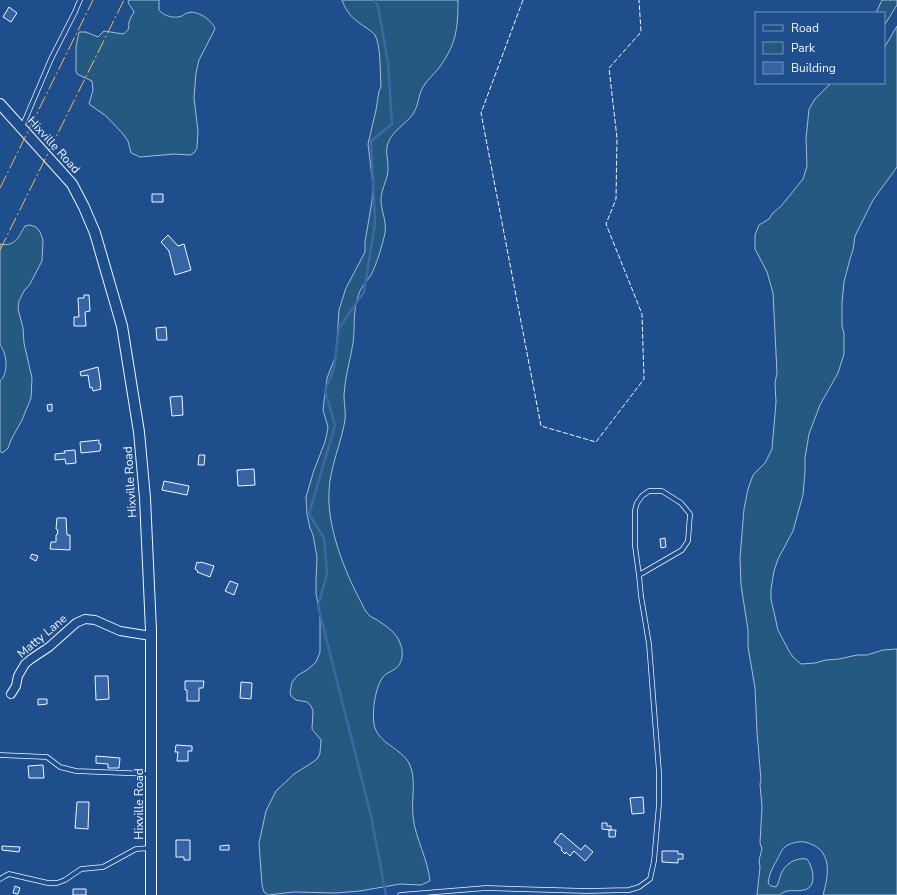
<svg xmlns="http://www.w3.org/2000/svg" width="897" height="895" font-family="'Nunito Sans',sans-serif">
<rect width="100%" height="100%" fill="#1f4e8c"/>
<path fill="#245a82" stroke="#a8bbd7" d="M129 0H159V10C164 16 174 19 182 16 184 15 185 13 187 13 197 9 213 21 215 29L199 60 196 73 194 98 198 131 197 148 194 153 190 155 174 154 140 157 131 153 128 141 123 134 106 116 89 104 93 90 92 81 77 74 76 71V47L79 32H86L98 37 104 31 123 34C130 29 128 30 129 22 130 19 132 15 134 12 133 8 129 6 128 2Z
M342 0H458C458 30 456 44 439 68 434 74 427 80 423 87 418 95 419 105 413 114 406 124 393 130 388 143 385 151 388 158 388 167 389 178 381 188 381 200 381 211 387 221 385 233 383 243 376 266 371 275 365 284 360 287 357 300 353 314 355 329 353 343 350 361 345 377 344 396 344 404 346 412 345 420 341 444 330 467 329 491 327 527 344 570 361 602 363 606 365 611 368 614 371 618 377 619 380 622 388 627 397 634 400 643 404 652 403 663 395 669 391 672 386 673 383 677 375 687 372 712 374 724 377 743 401 748 409 763 417 779 411 798 413 816 415 838 428 859 430 881L421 885 400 884 360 891 335 893 294 892 268 895 264 892 262 885 259 843 266 811 276 791 294 774 313 762 318 758 320 753 321 740 312 729 313 711 311 706 307 702 296 700 291 696 290 693 292 682 298 675 307 670 316 662 320 652V613L316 594V580L317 557 313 535 310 528 307 514 306 497 314 470 325 442 327 433 328 427 323 410 324 401 327 378 336 355 339 310 346 288 365 252V242L372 201 373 185 368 144 376 110 379 91 381 87C380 73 381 46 375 35 370 29 364 27 358 22 350 16 345 9 342 0Z
M882 0H897V5L884 26V13H876Z
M897 26V167L873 200 855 236 853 250 850 259 844 282 842 303V326L844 333V354L838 373 820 405 809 434 805 458V471L803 495 793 531 778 559 774 571 771 589V599L778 630 789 651 793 657 801 664 815 663 826 660 839 659 857 655H867L883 650 897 649V895H823C829 873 833 849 805 842 800 841 789 843 785 847 782 849 783 849 781 852 778 859 773 866 770 874 769 877 769 880 768 883L771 886 776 887C779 883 779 879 781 874 785 864 796 857 807 859 813 867 818 887 804 890 796 892 786 888 780 895H757L760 867 759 860 762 849 760 843 762 807 760 784 761 780 757 732 755 688 748 647V630L741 585 740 558 744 509 748 489 753 475 765 463 772 449 776 402 775 383 777 373 773 293 767 272 755 249V235L759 225 769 219 772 214 782 205 803 179 807 166 806 139 809 109 815 99 831 83H884V48Z
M30 225 36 227 40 232 43 240 42 261 30 284 24 291 19 301 18 309 23 328 24 343 32 378 31 398 22 420 11 440 8 448 5 451 2 453 0 451V381C9 373 7 353 0 345V244C15 247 18 238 25 226Z"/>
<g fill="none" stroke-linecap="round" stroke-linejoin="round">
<path stroke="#3b69a3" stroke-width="2.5" d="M375 0 378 6 388 63 392 124 371 141 375 223 364 292 339 328 334 368 325 391 335 425 309 514 324 538 327 574 318 606 371 816 386 895"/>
</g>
<path fill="#3563a3" stroke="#f2f6ff" d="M9 7 17 13 11 22 3 17Z
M152 194H163V202H152Z
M168 235 178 246 184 244 191 270 175 275 169 251 161 242Z
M84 295H89L90 311 85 312 86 326H74V317H79L78 298H84Z
M166 327 167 340H157L156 328Z
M98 367 101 386H100L101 389 93 391 92 387 90 388 88 375 81 376 80 372Z
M182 396 183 415 172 416 170 397Z
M52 404V411H48L47 405Z
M99 440V444H101L100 451 81 453 80 442Z
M75 450 76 463 66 464 65 459 55 460V454L65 453 64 451Z
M199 455H205L204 465H198Z
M254 469 255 485 238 486 237 470Z
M164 481 189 486 187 495 162 490Z
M57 518H66L67 535H70V550L50 549 51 542H56V535H57L58 530 56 529Z
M665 538 666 547 661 548 660 539Z
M32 554 38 556 36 561 30 558Z
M197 562 200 563 201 562 214 566 210 577 197 572 198 571 195 569Z
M230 581 238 584 234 595 225 591Z
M95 676H108L109 699 96 700Z
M185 681H204L203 688H199V701H187V690H185Z
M241 682 252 683 251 699 240 698Z
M38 699H47V704L38 705Z
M176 745 192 746V751H188V761H177L178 752H175Z
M96 756 120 758 119 768H108V764L96 763Z
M43 765 44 778H29L28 766Z
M643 797 644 813 632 814 630 798Z
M77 802H89L88 829 75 828Z
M602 823H607V826H611V830L602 829Z
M609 830H616L615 837H609Z
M561 833 581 850 585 845 593 852 585 861 574 851 570 856 566 852 565 854 561 850 562 848 554 842Z
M176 840H190V860H184V857H176Z
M229 845V850H220V846Z
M2 846 20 847 19 852 2 850Z
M662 851H678V854H683V859H678V863L662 862Z
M15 886 20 888 18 894 13 893Z
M73 889H86V895H73Z"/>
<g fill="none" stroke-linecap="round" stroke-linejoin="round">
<defs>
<path id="service" d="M22 127 51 59 75 12 80 0
M0 755 47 757 60 767 76 771 151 774
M0 879 5 876 9 874 48 883H57L65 880 81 869 103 867 136 849 151 848
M400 895 486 888 587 891 629 890 639 887 650 879 654 861 659 804V772L649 644 641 596 639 575 635 546V510L637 503 642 496 649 491H662L681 503 690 514 688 541 682 550 639 575"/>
<path id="minor" d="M11 694 16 686 18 676 25 664 31 659 49 647 76 623 85 619 95 620 120 631 151 636"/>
<path id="tertiary" d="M0 104 72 184 84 207 95 233 122 326 139 432 145 498 151 630V895"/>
</defs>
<use href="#service" stroke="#f2f6ff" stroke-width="5.5"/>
<use href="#minor" stroke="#f2f6ff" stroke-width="10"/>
<use href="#tertiary" stroke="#f2f6ff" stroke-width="12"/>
<use href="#service" stroke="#1f4e8c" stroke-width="4"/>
<use href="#minor" stroke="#1f4e8c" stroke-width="8"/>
<use href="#tertiary" stroke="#1f4e8c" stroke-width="10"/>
<path stroke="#f2f6ff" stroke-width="1" stroke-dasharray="5 2" stroke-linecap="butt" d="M523 0 481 113 541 426 596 442 644 379 642 314 606 224 616 199 617 138 609 68 641 32 639 0"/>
<path stroke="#ffb74d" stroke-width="1" stroke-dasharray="14 3 2 3" stroke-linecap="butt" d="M0 188 93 0
M0 250 124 0"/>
</g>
<g text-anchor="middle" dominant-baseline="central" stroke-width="3" stroke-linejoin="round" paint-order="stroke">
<g font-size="12" fill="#f2f6ff" stroke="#1f4e8c">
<text transform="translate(54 145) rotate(48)">Hixville Road</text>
<text transform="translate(130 482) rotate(-94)">Hixville Road</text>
<text transform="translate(42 636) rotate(-40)">Matty Lane</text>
<text transform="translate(139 804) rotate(-90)">Hixville Road</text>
</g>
</g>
<rect x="755" y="12" width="130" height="72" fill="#1f4e8c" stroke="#7391ba"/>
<rect x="763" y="25" width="20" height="6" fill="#1f4e8c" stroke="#7391ba"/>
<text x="791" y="32" font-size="12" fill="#f2f6ff">Road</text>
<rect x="763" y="42" width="20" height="12" fill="#245a82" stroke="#7391ba"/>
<text x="791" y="52" font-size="12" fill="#f2f6ff">Park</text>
<rect x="763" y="62" width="20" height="12" fill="#3563a3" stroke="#7391ba"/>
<text x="791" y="72" font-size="12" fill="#f2f6ff">Building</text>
</svg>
